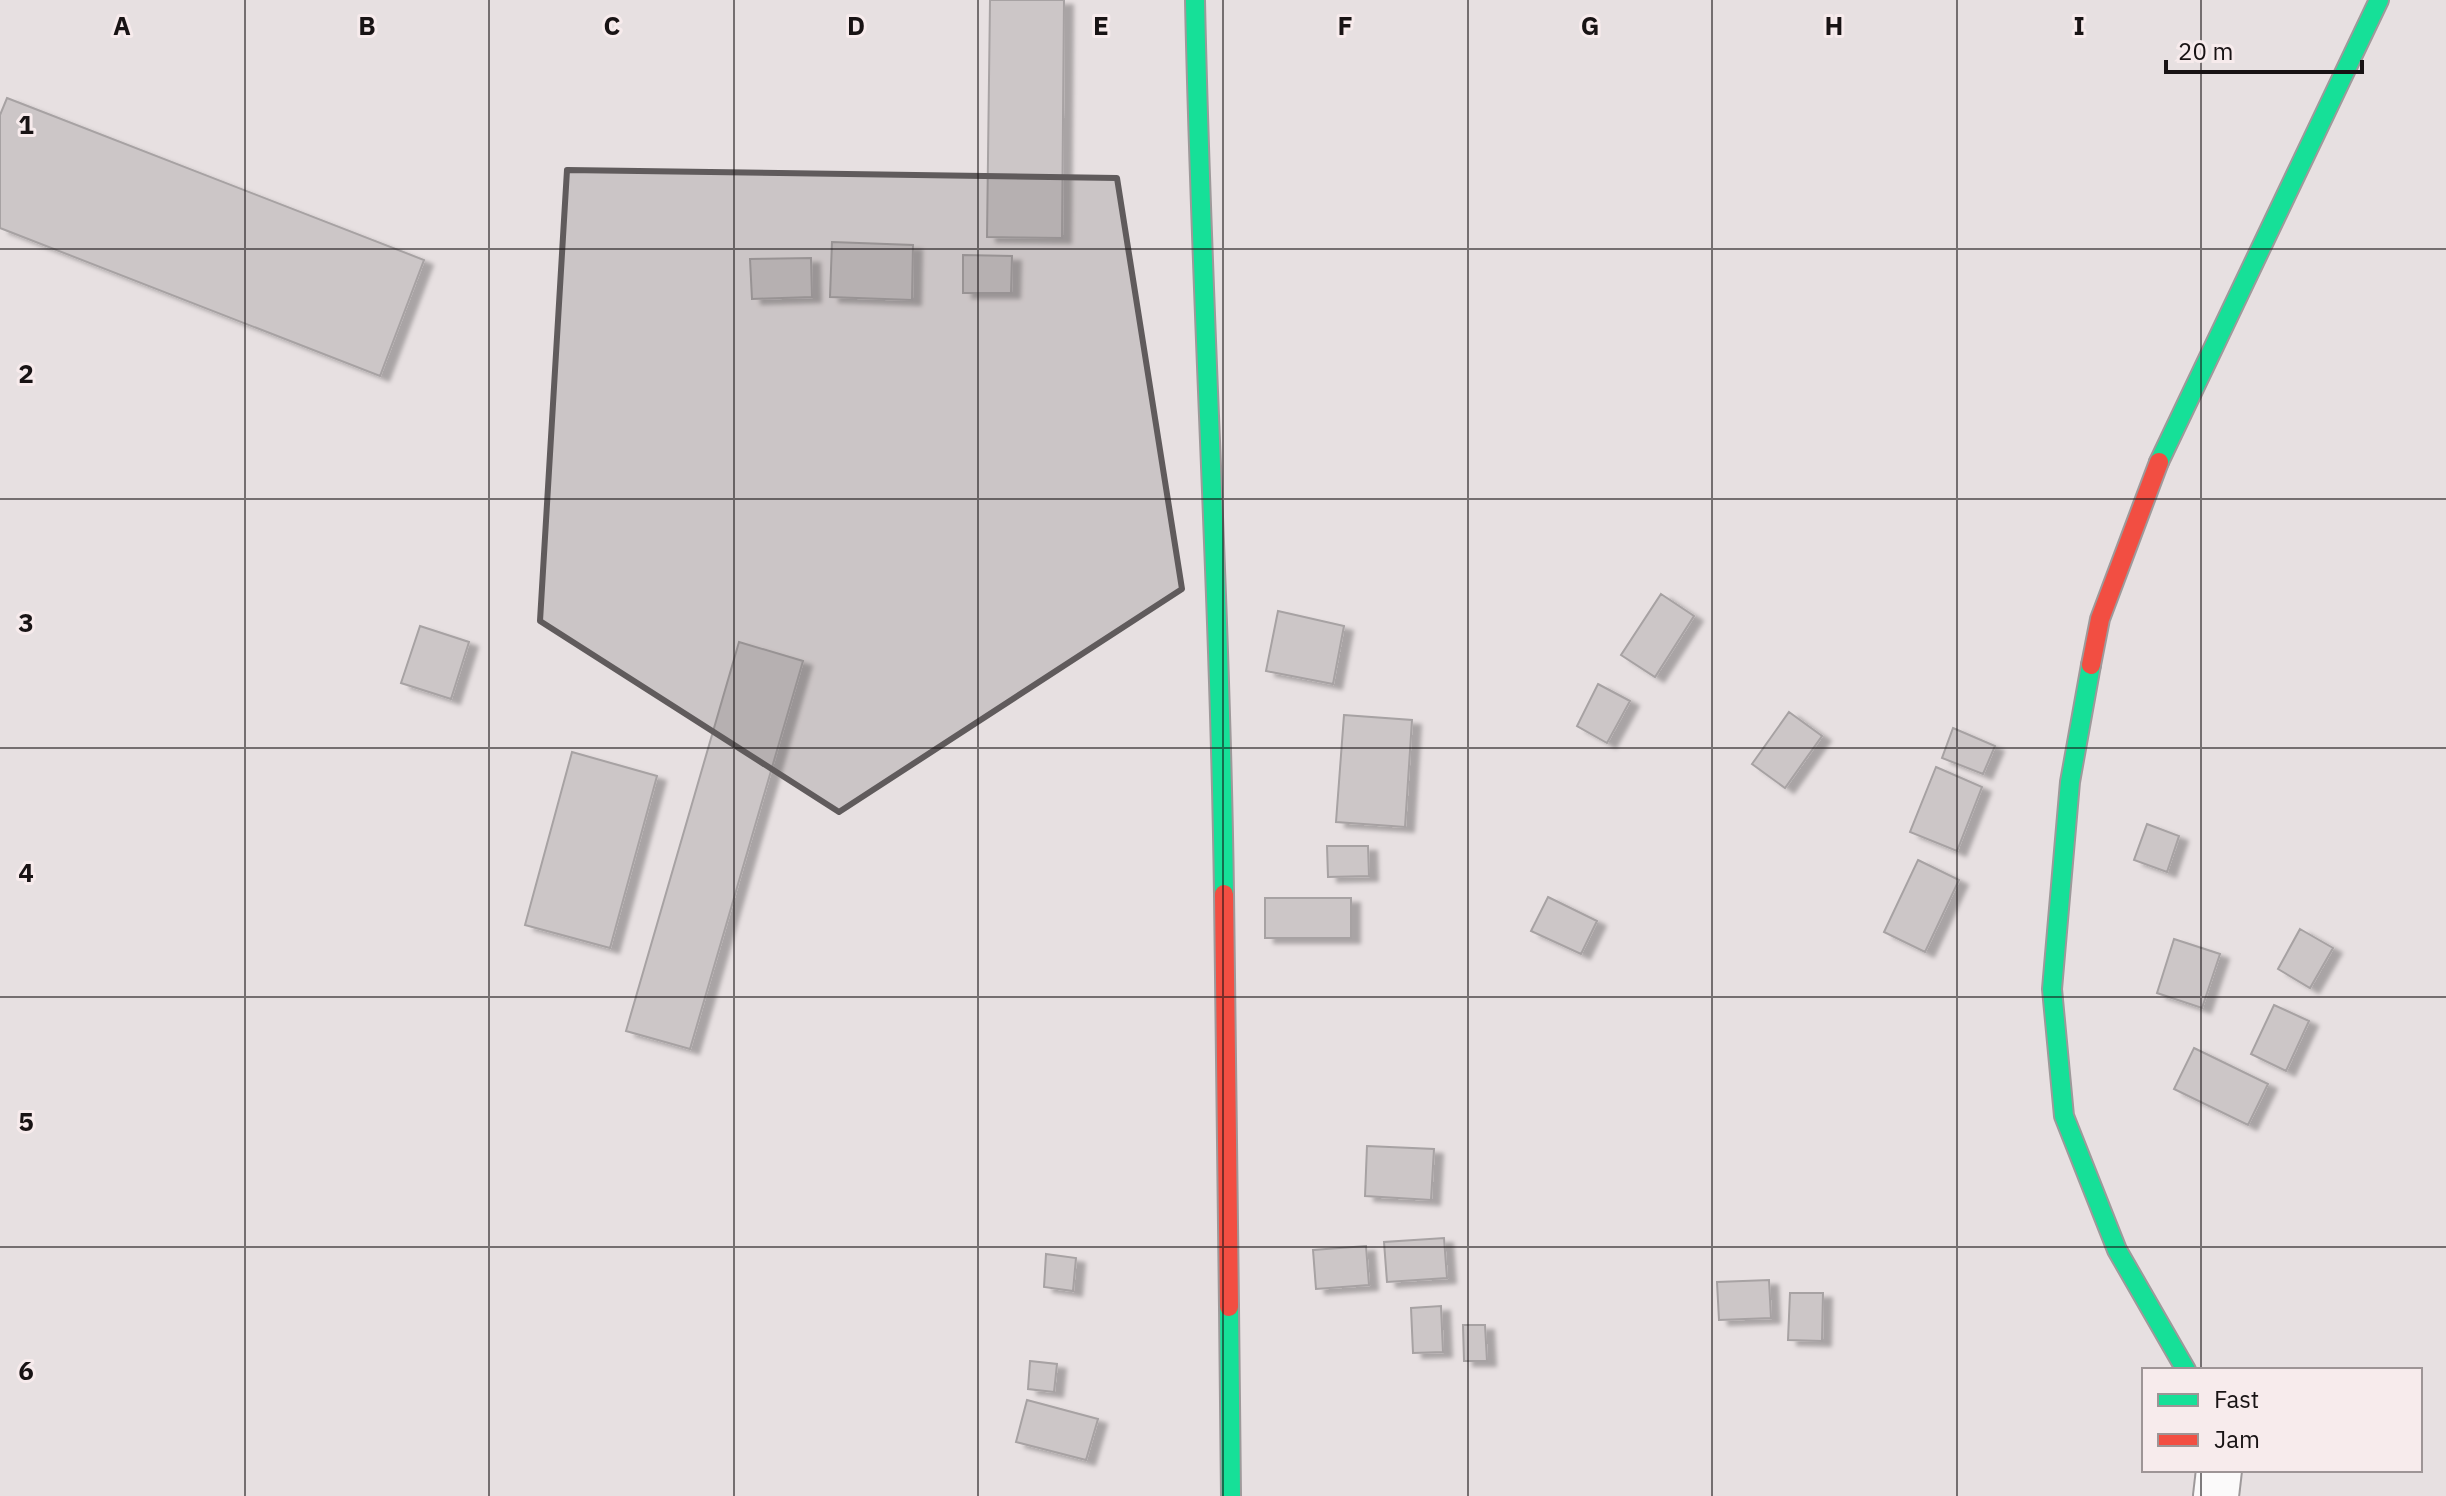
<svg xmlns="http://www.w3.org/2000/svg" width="2446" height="1496" font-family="'IBM Plex Sans',sans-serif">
<defs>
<filter id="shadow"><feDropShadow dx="9" dy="5" stdDeviation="2" flood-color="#0004"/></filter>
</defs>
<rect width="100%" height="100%" fill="#e7e0e1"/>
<path fill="#ccc6c7" stroke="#a7a2a3" stroke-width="2" filter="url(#shadow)" d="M990 0H1064L1062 238 987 237Z
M7 98 424 260 380 376 0 228V115Z
M832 242 913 245 912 300 830 297Z
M963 255 1012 256 1011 293H963Z
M811 258 812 297 752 299 750 259Z
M1661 594 1694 616 1655 677 1621 655Z
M1278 611 1344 626 1333 684 1266 671Z
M420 626 469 642 451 699 401 683Z
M739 642 803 661 690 1049 626 1031Z
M1598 684 1630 701 1607 743 1577 726Z
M1789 712 1822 736 1785 788 1752 764Z
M1344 715 1412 720 1405 827 1336 822Z
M1953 728 1995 746 1983 774 1942 758Z
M572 752 657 776 610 948 525 925Z
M1936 767 1982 787 1957 851 1910 832Z
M2147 824 2179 836 2167 872 2134 860Z
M1327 846H1368L1369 876 1328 877Z
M1918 860 1959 880 1925 952 1884 932Z
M1548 897 1597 921 1581 954 1531 931Z
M1265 898H1351V938H1265Z
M2300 929 2333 948 2310 988 2278 969Z
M2174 939 2220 954 2202 1008 2157 993Z
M2274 1005 2309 1021 2286 1071 2251 1054Z
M2194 1048 2268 1084 2248 1125 2174 1089Z
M1367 1146 1434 1149 1431 1200 1365 1196Z
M1444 1238 1447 1278 1387 1282 1384 1242Z
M1366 1246 1369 1285 1316 1289 1313 1250Z
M1046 1254 1076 1258 1073 1291 1044 1287Z
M1769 1280 1771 1318 1719 1320 1717 1282Z
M1790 1293H1823L1822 1341 1788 1340Z
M1441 1306 1443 1352 1413 1353 1411 1308Z
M1463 1325H1485L1487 1361H1464Z
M1030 1361 1057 1364 1054 1392 1028 1389Z
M1027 1400 1098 1419 1086 1460 1016 1442Z"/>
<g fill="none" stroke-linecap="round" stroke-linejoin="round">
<defs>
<path id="street" d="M2216 1496 2219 1470"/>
<path id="fast" d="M1195 0C1201 298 1220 596 1224 894
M2159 462 2379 0
M2091 665 2070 782 2052 989 2064 1116 2117 1250 2186 1370
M1229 1307 1231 1496"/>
<path id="jam" d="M2091 665 2100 619 2159 462
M1224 894 1229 1307"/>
</defs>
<use href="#street" stroke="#9e999a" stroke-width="48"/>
<use href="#fast" stroke="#9e999a" stroke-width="22"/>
<use href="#jam" stroke="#9e999a" stroke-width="22"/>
<use href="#street" stroke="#fbfafa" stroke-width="44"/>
<use href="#fast" stroke="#16e098" stroke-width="18"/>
<use href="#jam" stroke="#f24e42" stroke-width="18"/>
</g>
<path fill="#605b5c" fill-opacity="0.2" stroke="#605b5c" stroke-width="6" stroke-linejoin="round" d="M567 170 1117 178 1182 589 839 812 540 621Z"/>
<path fill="none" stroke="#181314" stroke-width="2" stroke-opacity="0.55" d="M245 0V1496M489 0V1496M734 0V1496M978 0V1496M1223 0V1496M1468 0V1496M1712 0V1496M1957 0V1496M2201 0V1370M0 249H2446M0 499H2446M0 748H2446M0 997H2446M0 1247H2446M2201 1470V1496"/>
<g font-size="26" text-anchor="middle" font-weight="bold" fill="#181314" stroke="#f7ebec" stroke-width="6" stroke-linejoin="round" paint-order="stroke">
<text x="122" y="35">A</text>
<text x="367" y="35">B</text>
<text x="612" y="35">C</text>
<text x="856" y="35">D</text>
<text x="1101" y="35">E</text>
<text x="1345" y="35">F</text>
<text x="1590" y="35">G</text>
<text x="1834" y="35">H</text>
<text x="2079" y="35">I</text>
<text x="26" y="134">1</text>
<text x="26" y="383">2</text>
<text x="26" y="632">3</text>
<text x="26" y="882">4</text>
<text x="26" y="1131">5</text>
<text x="26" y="1380">6</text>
</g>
<rect x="2142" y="1368" width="280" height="104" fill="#f7ebec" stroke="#9e9596" stroke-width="2"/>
<rect x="2158" y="1394" width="40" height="12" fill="#16e098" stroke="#9e9596" stroke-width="2"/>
<text x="2214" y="1408" font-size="24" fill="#181314">Fast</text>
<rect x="2158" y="1434" width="40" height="12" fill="#f24e42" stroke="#9e9596" stroke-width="2"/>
<text x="2214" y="1448" font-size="24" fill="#181314">Jam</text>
<path d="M2166 60v12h196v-12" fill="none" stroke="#181314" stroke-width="4"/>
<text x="2178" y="60" font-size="24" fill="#181314" stroke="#f7ebec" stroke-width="6" paint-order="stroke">20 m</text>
</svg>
